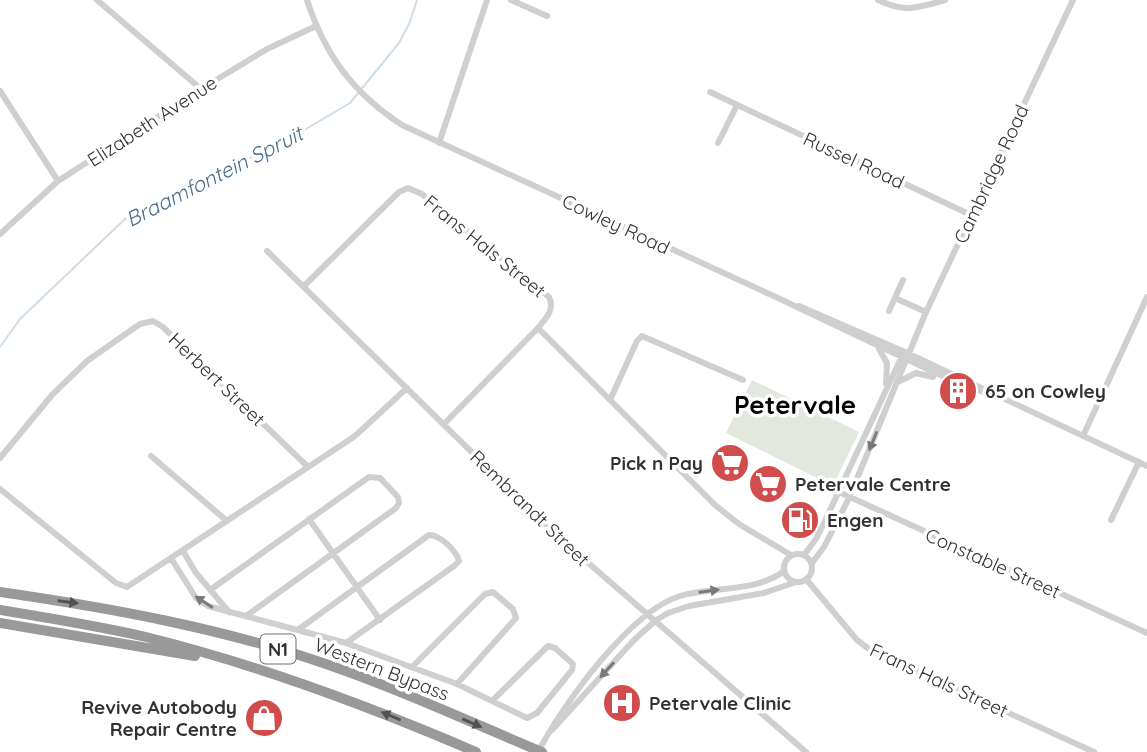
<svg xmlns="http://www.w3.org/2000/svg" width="1147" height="752" font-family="Quicksand,sans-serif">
<rect width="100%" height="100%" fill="#fff"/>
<path fill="#e2e8dd" d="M752 380 859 432 833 486 726 433Z"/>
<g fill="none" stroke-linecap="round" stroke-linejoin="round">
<path stroke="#cfdde8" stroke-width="2" d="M0 347 20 319 125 219 223 167 267 152 350 103 399 43 410 22 417 0"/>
<path stroke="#cfcfcf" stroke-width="6" d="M97 0 201 89
M307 0C325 55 353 93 402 125L778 298 959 384 1001 398
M511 0 547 16
M878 0C905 13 917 8 945 0
M0 91 58 181
M710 92 971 215
M439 143 487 0
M718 143 737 105
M0 234 58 181 201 89 267 49 316 26
M267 251 555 534 806 752
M304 286 399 192 408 188 422 194 549 297C555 310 546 318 538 328L445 423
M895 298 926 312
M799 306 905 352 1147 466
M889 311 903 280
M538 328 715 505 739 524 791 555
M879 349 887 363 886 384
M898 382 916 373 933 377
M610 400 637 341 642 336 743 380
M1083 436 1147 297
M151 456 227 521
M0 458 52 395 87 361 140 324 153 321 163 327 308 467
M0 489 116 583 127 587 355 436 407 388
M839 492 1147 633
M309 519 380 620
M1111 520 1139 462
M183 551 196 573 229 612
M784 568a14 14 0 1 1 28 0a14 14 0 1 1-28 0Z
M804 555 816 539 824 523 902 356
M171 558 196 598 208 606 346 643 457 684 527 718 537 713 572 670 573 664 555 648 548 646 492 701
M812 563 824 547 849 498 926 312 1073 0
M806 579 857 640 869 649 1094 752
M210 590 369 477 380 478 398 497 399 503 396 508 246 616
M299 629 429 535C440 535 456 550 459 561L454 566 346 643
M412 667 485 594 493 592 513 609 516 618 457 684
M552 730 634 640 655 621 668 613 689 606 764 593 796 582
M538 752C562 706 630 611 680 596 713 586 755 593 784 571"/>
<path stroke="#999" stroke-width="10" d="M0 592C110 608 221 628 326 664 399 689 470 722 542 752
M0 610C49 618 98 626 146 637 260 665 369 706 476 752
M0 623 195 656"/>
</g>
<defs><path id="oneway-solid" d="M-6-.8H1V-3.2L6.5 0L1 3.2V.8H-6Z" transform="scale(1.75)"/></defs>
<g fill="#797979">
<use href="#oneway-solid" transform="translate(873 441) rotate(112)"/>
<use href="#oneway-solid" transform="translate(709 591) rotate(-8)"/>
<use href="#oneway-solid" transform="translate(204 602) rotate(-147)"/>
<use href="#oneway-solid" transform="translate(607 670) rotate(132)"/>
</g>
<g fill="#515151">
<use href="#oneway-solid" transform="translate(68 602) rotate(8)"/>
<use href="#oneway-solid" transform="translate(391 716) rotate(-157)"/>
<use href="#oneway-solid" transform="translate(472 723) rotate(23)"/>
</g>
<defs>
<symbol id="building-disc" viewBox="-11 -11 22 22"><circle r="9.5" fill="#d14c4d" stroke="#fff"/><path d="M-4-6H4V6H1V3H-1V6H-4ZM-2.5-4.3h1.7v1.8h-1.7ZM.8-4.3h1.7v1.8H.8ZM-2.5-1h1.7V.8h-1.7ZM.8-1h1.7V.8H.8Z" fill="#fff"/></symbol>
<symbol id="supermarket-disc" viewBox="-11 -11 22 22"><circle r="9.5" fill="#d14c4d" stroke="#fff"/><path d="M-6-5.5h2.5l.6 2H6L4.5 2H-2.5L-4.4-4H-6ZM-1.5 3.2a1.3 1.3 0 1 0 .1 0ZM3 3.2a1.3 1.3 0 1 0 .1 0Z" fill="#fff"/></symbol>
<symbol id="fuel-disc" viewBox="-11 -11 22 22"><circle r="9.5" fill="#d14c4d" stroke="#fff"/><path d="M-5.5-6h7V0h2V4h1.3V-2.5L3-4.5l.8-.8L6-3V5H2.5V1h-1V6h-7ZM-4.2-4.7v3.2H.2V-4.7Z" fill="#fff"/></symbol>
<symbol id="hospital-disc" viewBox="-11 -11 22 22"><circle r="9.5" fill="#d14c4d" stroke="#fff"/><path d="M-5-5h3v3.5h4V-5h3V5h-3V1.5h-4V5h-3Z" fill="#fff"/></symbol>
<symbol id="shop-disc" viewBox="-11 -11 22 22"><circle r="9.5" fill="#d14c4d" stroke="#fff"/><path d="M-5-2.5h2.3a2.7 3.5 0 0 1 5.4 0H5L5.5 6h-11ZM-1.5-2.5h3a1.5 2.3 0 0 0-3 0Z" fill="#fff"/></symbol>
</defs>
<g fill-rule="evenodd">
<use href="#building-disc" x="936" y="369" width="44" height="44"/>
<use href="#supermarket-disc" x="708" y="441" width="44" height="44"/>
<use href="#supermarket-disc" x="746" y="462" width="44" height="44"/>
<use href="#fuel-disc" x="778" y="498" width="44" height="44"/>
<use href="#hospital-disc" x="600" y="681" width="44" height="44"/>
<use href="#shop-disc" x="242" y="696" width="44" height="44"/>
</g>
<g text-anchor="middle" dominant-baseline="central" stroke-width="7" stroke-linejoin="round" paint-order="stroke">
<rect fill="#fff" stroke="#707070" stroke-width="2" x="260.5" y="634.5" width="35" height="29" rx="5"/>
<g font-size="18" font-weight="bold" fill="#323232">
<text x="278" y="649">N1</text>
</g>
<g font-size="19" fill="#323232" stroke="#fff">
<text transform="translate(152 121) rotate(-33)">Elizabeth Avenue</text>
<text transform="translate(854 160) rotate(25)">Russel Road</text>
<text transform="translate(991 174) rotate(-65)">Cambridge Road</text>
<text transform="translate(616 224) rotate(25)">Cowley Road</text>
<text transform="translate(485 246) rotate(39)">Frans Hals Street</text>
<text transform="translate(217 379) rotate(44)">Herbert Street</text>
<text transform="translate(530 508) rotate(44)">Rembrandt Street</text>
<text transform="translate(993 563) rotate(24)">Constable Street</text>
<text transform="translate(382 669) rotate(21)">Western Bypass</text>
<text transform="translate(939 680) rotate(25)">Frans Hals Street</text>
</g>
<g font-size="19" font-weight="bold" fill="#323232" stroke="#fff" text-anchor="start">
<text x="985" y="391">65 on Cowley</text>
<text x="703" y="463" text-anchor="end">Pick n Pay</text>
<text x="795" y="484">Petervale Centre</text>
<text x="827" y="520">Engen</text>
<text x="649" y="703">Petervale Clinic</text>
<text x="237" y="707" text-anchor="end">Revive Autobody<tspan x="237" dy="22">Repair Centre</tspan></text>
</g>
<g font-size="21" font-style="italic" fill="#496d8c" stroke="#fff">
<text transform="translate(214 176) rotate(-27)">Braamfontein Spruit</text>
</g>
<g font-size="26" font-weight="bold" fill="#000" stroke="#fff">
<text x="795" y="404">Petervale</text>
</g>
</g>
</svg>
